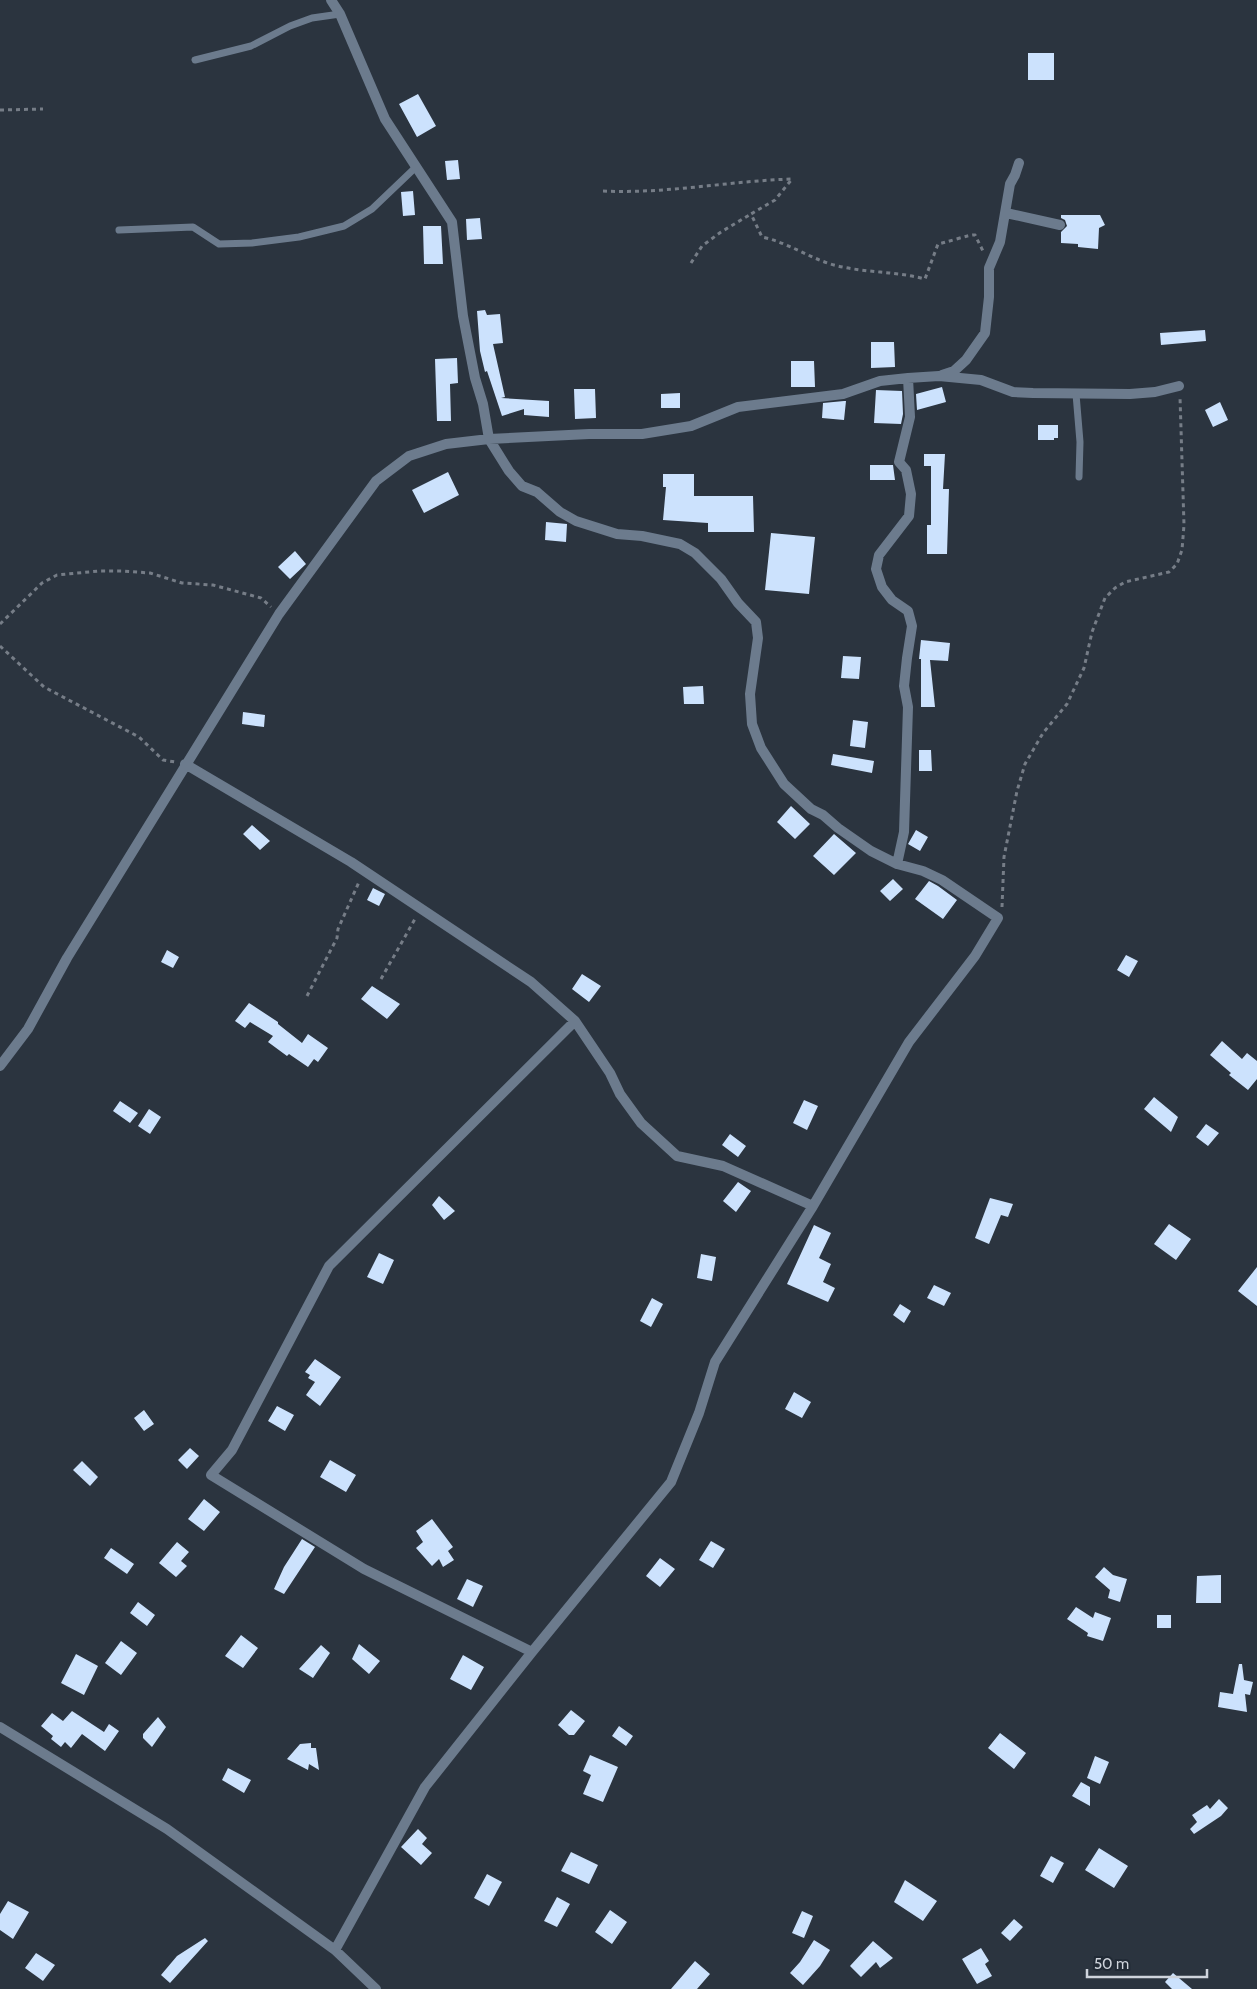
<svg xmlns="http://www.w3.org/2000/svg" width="1257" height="1989" font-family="Cabin,sans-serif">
<rect width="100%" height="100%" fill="#2b343f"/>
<path fill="#cce2fd" d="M1028 53H1054V80H1028Z
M418 94 436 126 417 137 399 104Z
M458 160 460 179 447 180 445 161Z
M413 191 415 215 403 216 401 192Z
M1061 215H1100L1105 225 1099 228 1098 249 1078 247V244L1061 243V232L1067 226 1065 220 1061 218Z
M480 218 482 239 467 240 466 219Z
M423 226H441L443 264H424Z
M485 310 487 315 500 314 503 343 493 344 505 397 501 398 549 401V417L524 415V409L502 416 487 371 485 372 480 351 477 311Z
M1205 330 1206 341 1161 345 1160 333Z
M871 342H894L895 367 871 368Z
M457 358 458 383 450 384 451 421H437L435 359Z
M791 361H814L815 387H791Z
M942 387 946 402 917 410 916 394Z
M574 389H595L596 418 575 419Z
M876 390 902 391 903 414 901 424 874 423Z
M680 393V408H661V394Z
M844 401H846L844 420 822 418 823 403Z
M1220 402 1228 420 1213 427 1205 410Z
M1038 425H1058V438H1054V440H1038Z
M924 454H945L943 489H949L947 554H927V525H931V466H924Z
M870 465H893L895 480H870Z
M448 472 459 495 424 513 412 490Z
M663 474H694V496H753L754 532H708V523L663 520 666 487H663Z
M546 522 567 524 566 542 545 540Z
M771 533 815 537 809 594 765 590Z
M295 551 306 564 290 579 278 567Z
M921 640 950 643 948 661 930 660 935 707H921V659H919Z
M843 656 861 657 859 679 841 678Z
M703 686 704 704H684L683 687Z
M243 712 265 715 264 727 242 724Z
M853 720 868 722 865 748 850 746Z
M919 750H931L932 771H919Z
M833 754 874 761 872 773 831 765Z
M791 806 810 824 795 839 777 822Z
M252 825 270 841 260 850 243 834Z
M916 830 928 837 920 851 908 844Z
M834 834 856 853 834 875 813 856Z
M893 879 903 889 890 901 880 891Z
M929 881 938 886 957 900 943 919 915 899Z
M373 888 385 894 379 906 367 900Z
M167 950 179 957 173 968 161 962Z
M1126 955 1138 961 1129 977 1117 970Z
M582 974 601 986 589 1002 572 989Z
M372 986 400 1004 387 1019 361 999Z
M249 1003 278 1022V1024L302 1043 308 1034 328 1048 318 1062 314 1059 308 1067 289 1054 287 1056 268 1042 273 1036 250 1022 245 1028 235 1021Z
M1222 1041 1242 1059 1247 1053 1257 1061V1079L1248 1090 1229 1075 1231 1073 1210 1055Z
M1154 1097 1178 1117 1171 1132 1144 1109Z
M804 1100 818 1106 807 1130 793 1123Z
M120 1101 138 1113 130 1123 113 1111Z
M149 1109 161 1117 150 1134 138 1126Z
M1206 1124 1219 1133 1208 1146 1196 1137Z
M730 1134 746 1146 738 1157 722 1145Z
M738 1182 751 1191 736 1212 723 1201Z
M439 1196 455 1211 444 1220 432 1205Z
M990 1198 1013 1204 1008 1217 1001 1215 989 1244 975 1238Z
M1169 1224 1191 1239 1176 1260 1154 1244Z
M814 1225 831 1233 819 1258 831 1264 823 1282 835 1288 828 1302 787 1284Z
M379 1253 394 1260 383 1284 367 1277Z
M701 1254 716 1257 712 1281 697 1278Z
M1257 1267V1306L1238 1291Z
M934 1285 951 1293 944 1306 927 1298Z
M652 1298 663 1304 651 1327 640 1321Z
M900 1304 911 1311 904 1323 893 1315Z
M315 1359 341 1377 320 1406 306 1395 315 1382 308 1378 310 1375 305 1372Z
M794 1392 811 1402 802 1418 785 1409Z
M277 1406 294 1415 285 1431 268 1421Z
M144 1410 154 1424 144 1431 134 1418Z
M190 1448 199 1456 187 1469 178 1460Z
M330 1460 356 1475 346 1492 320 1477Z
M82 1461 98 1477 90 1486 73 1470Z
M204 1499 220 1512 204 1531 188 1519Z
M432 1519 453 1547 448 1551 454 1560 443 1567 439 1559 432 1566 416 1548 423 1542 416 1531Z
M302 1539 315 1547 284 1594 274 1589 284 1567Z
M711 1541 725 1549 713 1568 699 1560Z
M177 1542 189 1552 181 1561 187 1566 176 1577 159 1563Z
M111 1548 134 1564 127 1574 104 1558Z
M660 1558 675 1569 660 1587 646 1576Z
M1104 1567 1113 1575 1127 1579 1120 1602 1108 1598 1110 1590 1095 1577Z
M1221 1575V1603H1196L1197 1576Z
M467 1579 483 1586 473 1607 457 1599Z
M138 1602 155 1615 147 1626 130 1613Z
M1076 1607 1093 1618 1095 1612 1111 1618 1103 1641 1087 1636 1088 1633 1067 1619Z
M1157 1615H1171V1628H1157Z
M241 1635 258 1648 243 1668 225 1656Z
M121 1641 137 1653 121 1675 105 1663Z
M359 1644 380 1661 369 1674 352 1659Z
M321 1645 330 1653 313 1678 299 1669Z
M76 1654 98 1666 84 1695 61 1683Z
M463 1655 484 1667 471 1690 450 1679Z
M1239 1664H1242L1244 1680 1253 1682 1250 1695 1245 1694 1247 1712 1218 1707 1220 1692 1233 1694Z
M571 1710 585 1721 574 1735H569L558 1725Z
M72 1711 104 1732 109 1724 119 1731 105 1751 82 1734 71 1748 65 1742 61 1747 51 1739 53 1736 41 1726 52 1713 63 1721Z
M158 1717 166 1727 152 1747 143 1738V1734Z
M619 1726 633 1736 626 1746 612 1736Z
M1000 1733 1026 1753 1014 1769 988 1748Z
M311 1743V1748H316L319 1770 309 1764 308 1770 287 1759 300 1744Z
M590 1755 618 1767 603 1802 583 1794 591 1775 583 1771Z
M1095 1756 1109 1762 1100 1784 1087 1778Z
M228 1768 251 1780 244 1793 222 1780Z
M1081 1782 1090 1787V1806L1072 1796Z
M1219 1799 1228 1808 1221 1816 1194 1834 1190 1829 1197 1822 1192 1815 1207 1805 1210 1809Z
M418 1829 427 1838 422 1844 432 1853 421 1865 401 1847Z
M1099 1848 1128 1866 1114 1888 1085 1870Z
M571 1852 598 1865 589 1884 561 1871Z
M1051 1856 1064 1863 1053 1883 1040 1876Z
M487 1874 502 1882 489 1906 474 1898Z
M905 1880 937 1901 923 1921 894 1902Z
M557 1897 570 1904 557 1927 544 1921Z
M8 1901 29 1912 13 1939 0 1930V1914Z
M610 1910 627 1922 612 1944 595 1932Z
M802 1911 813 1916 804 1938 792 1933Z
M1014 1919 1023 1927 1010 1941 1001 1933Z
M205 1938 208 1941 170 1983 161 1975 177 1956Z
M814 1940 830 1950 820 1966 803 1985 790 1973 800 1962Z
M873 1941 893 1958 880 1968 876 1962 861 1977 850 1966Z
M981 1948 989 1961 985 1964 992 1976 977 1984 962 1959Z
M36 1953 55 1965 43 1981 25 1968Z
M695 1961 710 1974 697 1989H671Z
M1173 1973 1192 1989H1172L1165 1982Z"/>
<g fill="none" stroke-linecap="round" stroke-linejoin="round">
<path stroke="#767d87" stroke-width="3" stroke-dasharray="4 4" stroke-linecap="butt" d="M0 110 43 109
M603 191C666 194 729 181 792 179L775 200 751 214 762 237C789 243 809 258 834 265 864 273 895 271 925 279L938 244C945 243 970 234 975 235L983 251
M691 263 702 246 721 232 751 214
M0 624 42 583 57 575 99 571H122L150 573 182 583 213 585 261 598 271 607
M0 646 44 687 139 737 163 760 175 762
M1002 907 1004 857 1017 791 1025 764 1043 733 1067 704 1084 668 1092 632 1105 598 1115 588 1125 582 1169 572 1177 564 1182 550 1184 525 1180 397
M381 979 415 919
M307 996 337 938 338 929 359 882"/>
<path stroke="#6c7b8d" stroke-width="7" d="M195 60 251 46 290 26 312 18 340 14
M119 230 193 227 219 244 252 243 299 237 344 226 372 209 416 167
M1076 394 1080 442 1079 477"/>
<path stroke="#6c7b8d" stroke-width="10" d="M331 0 340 14 385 119 452 222 463 316 475 378 483 404 489 439 509 471 522 486 537 492 560 512 576 521 617 534 642 536 680 544 695 553 721 579 738 603 756 622 758 638 750 694 752 724 761 748 784 784 811 809 823 815 838 828 871 851 897 864 923 871 942 880 998 918 975 956 909 1042 813 1206 715 1362 699 1413 671 1482 532 1652 425 1787 335 1950
M1006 213 1060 225
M942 375 954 371 966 360 985 333 989 297V268L1000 242 1010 184 1015 175 1019 163
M185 764 351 862 531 982 575 1021 610 1073 620 1094 641 1123 677 1156 723 1166 813 1206
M897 864 904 832 908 707 904 686 907 658 912 626 908 611 892 600 882 587 876 569 879 555 909 516 911 494 906 470 899 462 910 417 908 378
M0 1066 28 1029 67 958 279 614 376 481 409 456 446 444 489 439 589 434H642L691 426 738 407 843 394 880 381 908 378 939 376 981 380 1013 392 1033 393 1130 394 1155 392 1179 386
M532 1652 364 1569 211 1475 232 1450 329 1266 575 1021
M0 1727 167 1829 335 1950 376 1989"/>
</g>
<path d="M1087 1969v8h120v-8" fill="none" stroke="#cfd4dc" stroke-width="2.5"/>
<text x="1094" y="1969" font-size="15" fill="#cfd4dc" stroke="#212a35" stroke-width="4" paint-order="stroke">50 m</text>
</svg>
